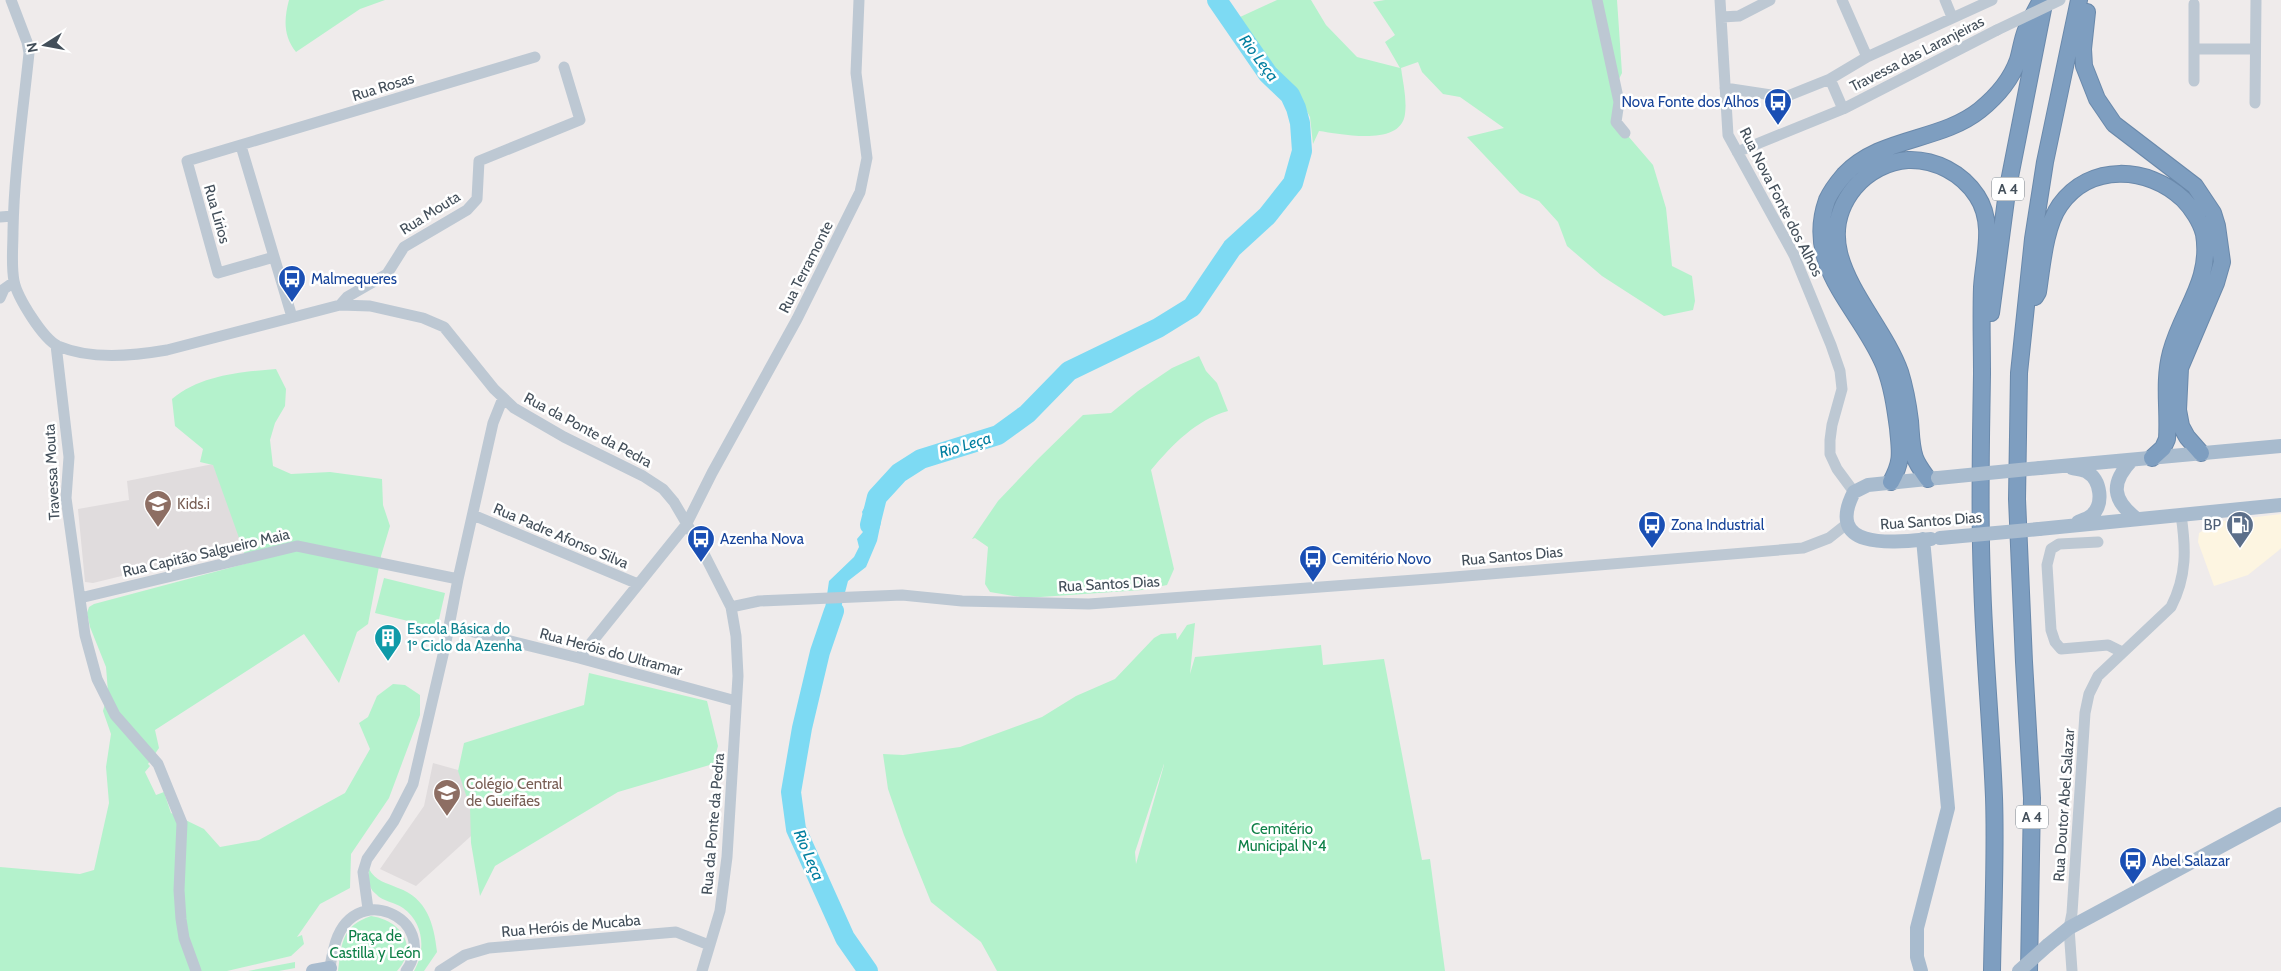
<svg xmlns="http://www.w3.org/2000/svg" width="2281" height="971" font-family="Cabin,sans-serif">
<rect width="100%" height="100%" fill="#efebeb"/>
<path fill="#fdf5e1" d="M2281 514V548L2278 551 2248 575 2214 586 2198 542 2199 533 2210 526 2207 523Z"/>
<path fill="#e0dcdd" d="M213 464 244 546 93 583 85 582 78 509 129 500 127 481Z
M433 763 458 770 481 827 416 886 380 869 424 806Z"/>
<path fill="#b4f2cc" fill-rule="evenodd" d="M289 0H385L360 9 296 52C283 36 284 19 289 0Z
M1277 0H1311L1326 25 1357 57 1400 68 1385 42 1395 35 1373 2 1385 0H1617L1622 73 1615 87 1616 122 1653 165 1666 208 1672 266 1692 276 1695 301 1693 310 1664 316 1602 276 1567 246 1558 222 1539 201 1520 193 1467 137 1504 128 1460 97 1443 94 1422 72 1418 62 1401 68C1403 83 1407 99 1405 114 1401 147 1341 134 1319 131L1313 144 1310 117 1297 93 1255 45 1240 17Z
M1199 356 1206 371 1217 383 1228 411C1196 420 1173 444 1151 470L1174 569 1167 585 1142 590 1026 598 990 592 985 584 988 547 975 538 972 539 998 501 1038 459 1083 415 1111 413 1138 391 1172 368Z
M276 369 286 389 285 406 275 423 270 440 273 466 291 474 330 472 382 479 383 505 390 526 381 556 368 624 357 632 339 683 304 634 155 730 159 748 148 764 150 766 145 772 156 795 164 792 171 813 204 829 220 847 259 840 345 793 370 749 359 723 368 717 377 696 393 684 405 685 420 695V715L389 798 351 854 350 888 320 904 297 937 302 935 304 944 291 956 227 971H0V867L80 874 94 870 109 803 106 767 111 734 103 711 108 692 106 667 90 627 87 613 89 607 94 604 248 563 213 465 200 462 203 449 175 426 172 399C201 375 240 372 276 369Z
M384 578 445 593 437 628 375 613Z
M1195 623 1190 674 1195 657 1321 645 1323 665 1384 659 1422 860 1430 859 1445 971H997L981 942 931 902 904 835 888 789 883 754 903 755 960 747 1042 717 1076 696 1115 679 1154 638 1161 634 1176 633 1177 640 1187 625ZM1164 764V765L1136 864 1135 852Z
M589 673 707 701 718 746 713 764 618 792 495 866 480 896 471 843 470 807 458 771 464 743 584 705Z
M369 869C375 881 387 883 398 888 427 898 434 924 437 952L424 971H414C426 950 424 923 403 908 395 902 383 902 376 894 368 888 368 878 369 869Z
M371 916C400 920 420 946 397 971H338C342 944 341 926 371 916Z
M295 962V968L279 971H248Z"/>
<path fill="#7ddaf3" d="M870 497 878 499 875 513 878 514 881 522 877 541 866 567 848 581 833 638 821 637 829 581 854 557 859 547 857 539 868 526 862 512Z"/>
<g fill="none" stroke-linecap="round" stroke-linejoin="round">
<path stroke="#7ddaf3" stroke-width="20" d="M870 525 877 497 899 473 921 459 998 435 1027 414 1069 371 1158 328 1192 307 1232 248 1267 216 1293 183 1302 151 1300 123 1296 108 1290 95 1268 74 1217 0
M834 611 820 652 802 728 791 792 796 829 845 938 868 971"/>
<defs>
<path id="highway" d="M2087 12 2083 49 2084 66 2097 99 2114 124 2195 186 2213 213 2217 226 2222 262 2216 283 2180 368 2178 410 2181 426 2187 437 2201 453
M2035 297 2038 292C2042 266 2045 226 2060 205 2090 163 2148 166 2183 199 2192 208 2201 222 2204 234 2212 281 2182 310 2171 352 2163 382 2169 409 2167 439L2163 448 2152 458
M1991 313 2007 192 2043 9
M1928 479C1923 472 1918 466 1915 458 1911 447 1911 433 1910 421 1908 405 1905 388 1900 372 1879 312 1802 251 1855 187 1868 172 1888 161 1908 160 1935 159 1962 173 1977 196 1995 223 1984 257 1982 287 1981 316 1982 345 1982 374 1981 442 1979 511 1982 579 1984 652 1991 724 1994 797 1996 855 1993 913 1992 971
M1891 482C1903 460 1900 452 1898 428 1895 406 1892 385 1884 365 1861 309 1803 267 1827 200 1831 191 1838 182 1844 175 1881 136 1940 142 1980 110 1996 97 2011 80 2018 60 2021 50 2022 40 2026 30 2030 20 2036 10 2041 0
M2029 971 2032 798 2024 662 2017 499 2019 373 2033 239 2045 162 2079 0"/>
</defs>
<use href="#highway" stroke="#6a89ab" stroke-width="18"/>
<path stroke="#bdc8d3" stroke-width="11" d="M11 0 27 42 29 53C23 112 14 172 13 231 13 248 11 265 14 281 17 297 43 339 58 346 91 360 132 356 167 350L340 305 370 306 423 318 444 327 494 389 514 408 564 437 643 476 663 489 674 502 701 548 731 607 736 636 738 676 727 857 720 911 702 971
M1597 0 1619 102 1616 122 1625 133
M1720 0 1728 135 1794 255 1831 345 1840 371 1842 389 1832 425 1830 440V454L1837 469 1854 492
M1842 0 1867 57
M1945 0 1952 17
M1722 17 1739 16 1770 0
M2194 49H2255
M1830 79 1867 57 1992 0
M2194 81V4
M1725 88 1785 97 1830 79 1843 109
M2255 103 2256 0
M241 146 292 317
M1737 152 1843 109 1997 30
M0 217 13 216
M274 257 218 273 187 161 535 57
M0 298 4 289 14 282
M340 305 347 297 387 274 404 247 467 210 477 199 479 161 580 120 564 67
M56 345 69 457 66 498 85 635 97 679 115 715 158 764 182 823 179 890 181 919 184 938 196 971
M473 515 638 584
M2098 542 2059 544 2051 549 2047 565 2051 630 2055 642 2061 649 2108 645 2122 652
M80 598 297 546 458 579
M731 607 759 601 902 595 962 601 1089 604 1442 578 1803 548 1829 538 1848 523
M449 626 579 658 736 701
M579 658 686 525 712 473 797 319 860 192 867 158 856 73 859 0
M368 909 363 872 367 859 394 821 413 784 446 642 458 579 493 423 503 398
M330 971C330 963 332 956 334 948 351 876 442 919 406 971
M440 971 465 955 489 948 676 932 709 945
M2072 971 2069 928 2072 913 2085 713 2089 694 2098 676 2171 607C2187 576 2186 548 2181 515"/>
<path stroke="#a8bbce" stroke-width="14" d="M2132 460C2110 483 2112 500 2137 519
M2040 468 2281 446
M2072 468C2076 469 2083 469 2087 472 2101 480 2104 504 2092 515 2089 518 2083 520 2078 522
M2039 529 2281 505
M1931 539C1897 542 1823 552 1854 492L1868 485 1937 478
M2048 945 2069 928 2281 814
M313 971 330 968
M1921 971 1917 957V928L1948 808 1923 539"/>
<use href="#highway" stroke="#7e9ec0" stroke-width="16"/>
<path stroke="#bdc8d3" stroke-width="11" d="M1997 30 2060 0"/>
<path stroke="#a8bbce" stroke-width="14" d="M1938 478 2040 468
M1940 538 2039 529
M2019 971 2048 945"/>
</g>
<defs>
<symbol id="bus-pin" viewBox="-11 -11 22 30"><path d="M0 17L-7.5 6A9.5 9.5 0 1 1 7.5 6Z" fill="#1a4fb4" stroke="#fff"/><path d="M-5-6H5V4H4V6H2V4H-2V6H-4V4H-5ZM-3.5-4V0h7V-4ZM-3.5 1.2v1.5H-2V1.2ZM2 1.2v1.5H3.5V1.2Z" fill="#fff"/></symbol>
<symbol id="school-pin" viewBox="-11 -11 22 30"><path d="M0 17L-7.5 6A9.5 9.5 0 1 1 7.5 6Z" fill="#8d6e63" stroke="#fff"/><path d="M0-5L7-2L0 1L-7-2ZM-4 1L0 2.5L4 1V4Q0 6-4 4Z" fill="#fff"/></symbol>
<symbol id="fuel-pin" viewBox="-11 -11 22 30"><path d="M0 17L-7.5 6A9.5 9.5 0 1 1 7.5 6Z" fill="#5c6f8a" stroke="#fff"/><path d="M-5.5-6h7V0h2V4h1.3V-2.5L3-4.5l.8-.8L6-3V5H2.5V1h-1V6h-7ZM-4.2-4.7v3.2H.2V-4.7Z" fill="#fff"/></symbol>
<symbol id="building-pin" viewBox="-11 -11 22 30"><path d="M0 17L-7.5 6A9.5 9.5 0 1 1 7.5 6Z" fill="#0f9aa8" stroke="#fff"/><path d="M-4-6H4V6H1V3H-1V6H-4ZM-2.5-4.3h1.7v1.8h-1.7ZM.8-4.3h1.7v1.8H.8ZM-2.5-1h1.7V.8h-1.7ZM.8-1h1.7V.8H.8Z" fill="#fff"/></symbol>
</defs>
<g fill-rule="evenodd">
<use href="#bus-pin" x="1762" y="86" width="32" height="43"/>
<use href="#bus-pin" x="276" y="263" width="32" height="43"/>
<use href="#school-pin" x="142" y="488" width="32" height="43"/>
<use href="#bus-pin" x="1636" y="509" width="32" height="43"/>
<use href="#fuel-pin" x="2224" y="509" width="32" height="43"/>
<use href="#bus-pin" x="685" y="523" width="32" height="43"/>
<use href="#bus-pin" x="1297" y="543" width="32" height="43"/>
<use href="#building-pin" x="372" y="622" width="32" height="43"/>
<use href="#school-pin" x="431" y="777" width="32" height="43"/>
<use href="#bus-pin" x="2117" y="845" width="32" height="43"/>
</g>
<g text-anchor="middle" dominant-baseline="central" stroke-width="5" stroke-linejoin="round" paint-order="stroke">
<g fill="#fff" stroke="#7b848c" stroke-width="1">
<rect x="1992" y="177.5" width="32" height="23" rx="4"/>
<rect x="2016" y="805.5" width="32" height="23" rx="4"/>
</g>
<g font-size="14" font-weight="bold" fill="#434f5a">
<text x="2008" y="189">A 4</text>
<text x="2032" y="817">A 4</text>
</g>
<g font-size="15" fill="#434f5a" stroke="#fff">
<text transform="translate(1917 54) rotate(-27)">Travessa das Laranjeiras</text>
<text transform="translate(383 87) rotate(-17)">Rua Rosas</text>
<text transform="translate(1781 202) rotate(63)">Rua Nova Fonte dos Alhos</text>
<text transform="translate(430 213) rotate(-32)">Rua Mouta</text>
<text transform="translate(217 214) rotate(74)">Rua Lírios</text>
<text transform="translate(806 267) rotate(-63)">Rua Terramonte</text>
<text transform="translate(588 430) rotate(28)">Rua da Ponte da Pedra</text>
<text transform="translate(52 472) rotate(-93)">Travessa Mouta</text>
<text transform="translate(1931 521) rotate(-4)">Rua Santos Dias</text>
<text transform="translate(561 536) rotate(23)">Rua Padre Afonso Silva</text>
<text transform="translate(206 553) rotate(-13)">Rua Capitão Salgueiro Maia</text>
<text transform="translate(1512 556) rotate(-5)">Rua Santos Dias</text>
<text transform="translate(1109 584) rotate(-3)">Rua Santos Dias</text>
<text transform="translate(611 652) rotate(15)">Rua Heróis do Ultramar</text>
<text transform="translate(2064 805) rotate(-86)">Rua Doutor Abel Salazar</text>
<text transform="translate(713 824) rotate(-85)">Rua da Ponte da Pedra</text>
<text transform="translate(571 926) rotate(-5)">Rua Heróis de Mucaba</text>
</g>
<g font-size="15" fill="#164399" stroke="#fff" text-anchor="start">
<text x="1759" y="102" text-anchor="end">Nova Fonte dos Alhos</text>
<text x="311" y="279">Malmequeres</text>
<text x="1671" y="525">Zona Industrial</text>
<text x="720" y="539">Azenha Nova</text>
<text x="1332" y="559">Cemitério Novo</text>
<text x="2152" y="861">Abel Salazar</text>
</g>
<g font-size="15" fill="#785e54" stroke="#fff" text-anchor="start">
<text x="177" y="504">Kids.i</text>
<text x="466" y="784">Colégio Central<tspan x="466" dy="17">de Gueifães</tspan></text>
</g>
<g font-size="15" fill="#4e5e75" stroke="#fff" text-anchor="end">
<text x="2221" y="525">BP</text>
</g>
<g font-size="15" fill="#0d838f" stroke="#fff" text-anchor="start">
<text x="407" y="629">Escola Básica do<tspan x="407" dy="17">1º Ciclo da Azenha</tspan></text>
</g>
<g font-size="15" fill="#0f8048" stroke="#fff">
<text x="1282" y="829">Cemitério<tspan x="1282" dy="17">Municipal Nº4</tspan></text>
<text x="375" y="936">Praça de<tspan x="375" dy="17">Castilla y León</tspan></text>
</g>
<g font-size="16" font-style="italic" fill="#027fa0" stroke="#fff">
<text transform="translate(1259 58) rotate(53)">Rio Leça</text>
<text transform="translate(965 445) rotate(-17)">Rio Leça</text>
<text transform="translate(809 855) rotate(67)">Rio Leça</text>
</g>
</g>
<g transform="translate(45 45) rotate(259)" stroke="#ffffff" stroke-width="4" paint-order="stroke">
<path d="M0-4L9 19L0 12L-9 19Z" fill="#434f5a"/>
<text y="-8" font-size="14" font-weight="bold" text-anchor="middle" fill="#434f5a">N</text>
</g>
</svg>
